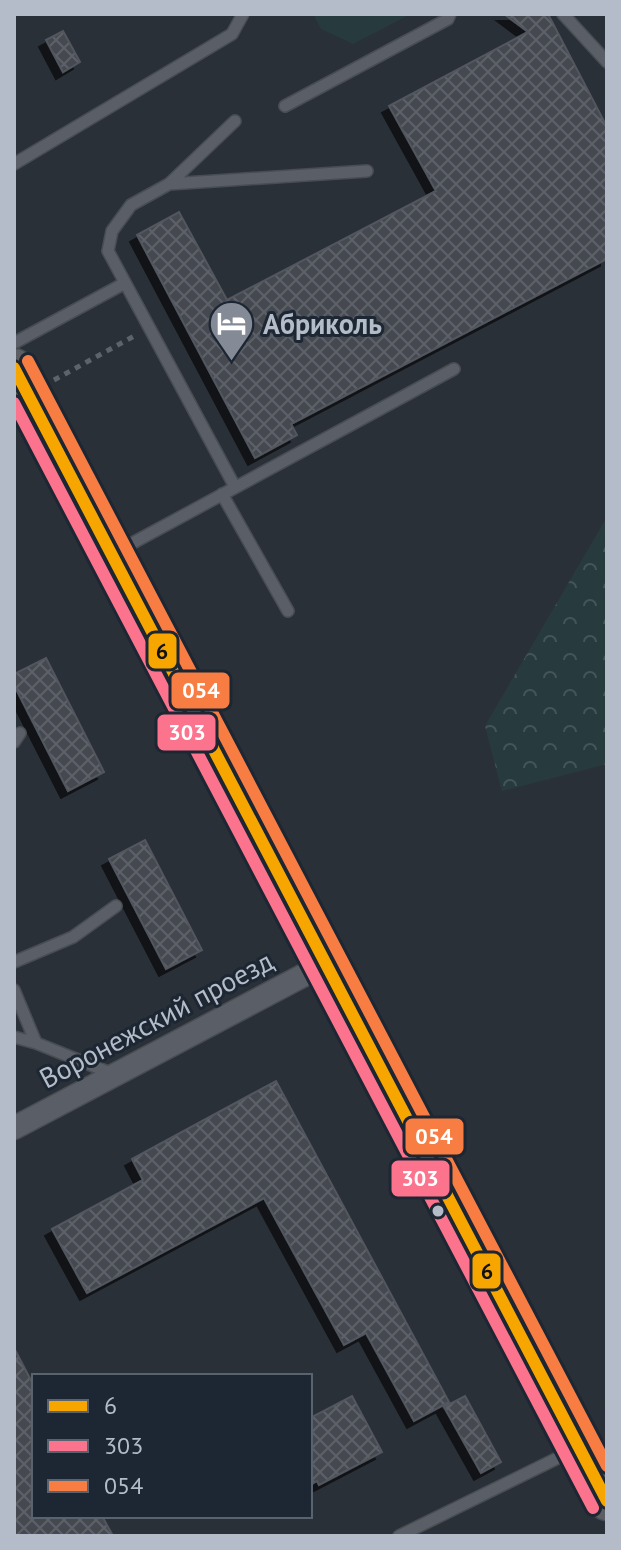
<svg xmlns="http://www.w3.org/2000/svg" width="621" height="1550" font-family="'PT Sans',sans-serif">
<defs>
<pattern id="forest-crowns" width="20" height="18" patternUnits="userSpaceOnUse" patternTransform="scale(2)"><rect width="20" height="18" fill="#273a3e"/><path d="M2 6a3 3 0 1 1 6 0M12 15a3 3 0 1 1 6 0" fill="none" stroke="#445559"/></pattern>
<pattern id="building-cross-hatch" width="8" height="8" patternUnits="userSpaceOnUse" patternTransform="scale(2)"><rect width="8" height="8" fill="#444950"/><path d="M0 0l8 8M0 8l8-8" fill="none" stroke="#5d6168"/></pattern>
<filter id="shadow"><feDropShadow dx="-7" dy="7" stdDeviation="0" flood-color="#0009"/></filter>
</defs>
<rect width="100%" height="100%" fill="#2a3038"/>
<path fill="#273a3e" d="M313 14H411L353 44 321 29Z"/>
<path fill="url(#forest-crowns)" d="M607 517V764L502 791 485 726Z"/>
<path fill="url(#building-cross-hatch)" stroke="#52575f" stroke-width="2" filter="url(#shadow)" d="M504 14H548L607 127V259L291 424 297 435 255 458 137 235 179 212 227 300 436 191 389 106 528 32Z
M63 31 80 62 63 72 46 40Z
M46 658 104 772 68 791 14 685V674Z
M145 840 202 950 166 969 109 859Z
M276 1081 449 1402 414 1421 366 1333 344 1345 264 1198 87 1293 52 1229 143 1180 132 1159Z
M14 1348 34 1386V1516H102L113 1536H14Z
M352 1396 382 1452 319 1485 317 1481 310 1485V1418Z
M465 1396 501 1462 481 1473 444 1407Z"/>
<g fill="none" stroke-linecap="round" stroke-linejoin="round">
<defs>
<path id="service" d="M563 14 607 62
M285 106 448 19 450 14
M14 164 232 34 243 14
M169 184 235 121
M14 343 125 283
M235 487 108 251 112 231 131 205 169 184 367 171
M222 494 288 611
M116 552 454 369
M14 742 20 733
M14 962 73 937 116 906
M14 990 36 1043
M14 1037 36 1043 113 1074
M399 1536 574 1450"/>
<path id="minor" d="M14 1128 327 963"/>
<path id="trunk" d="M14 368 607 1501"/>
</defs>
<use href="#service" stroke="#484c53" stroke-width="14"/>
<use href="#minor" stroke="#484c53" stroke-width="25"/>
<use href="#trunk" stroke="#474c53" stroke-width="41"/>
<path stroke="#5d636a" stroke-width="5" stroke-dasharray="6 6" stroke-linecap="butt" d="M54 380 136 335"/>
<use href="#service" stroke="#5a5e66" stroke-width="11"/>
<use href="#minor" stroke="#5a5e66" stroke-width="22"/>
<use href="#trunk" stroke="#5b5f64" stroke-width="38"/>
<defs>
<path id="bus-1" d="M14 368 607 1501"/>
<path id="bus-2" d="M14 403 593 1508"/>
<path id="bus-3" d="M28 361 607 1466"/>
</defs>
<use href="#bus-1" stroke="#1d2633" stroke-width="18"/>
<use href="#bus-2" stroke="#1d2633" stroke-width="18"/>
<use href="#bus-3" stroke="#1d2633" stroke-width="18"/>
<use href="#bus-1" stroke="#f7a600" stroke-width="12"/>
<use href="#bus-2" stroke="#fc738d" stroke-width="12"/>
<use href="#bus-3" stroke="#f77d43" stroke-width="12"/>
</g>
<defs>
<symbol id="hotel-pin" viewBox="-11 -11 22 30"><path d="M0 17L-7.5 6A9.5 9.5 0 1 1 7.5 6Z" fill="#848b96" stroke="#1d2633"/><path d="M-6-4.5h1.5V1H6V5H4.5V3h-9V5H-6ZM-4 0a1.8 1.8 0 1 1 3.6 0ZM.5 0V-2.5h3Q6-2.5 6 0Z" fill="#fff"/></symbol>
</defs>
<g fill-rule="evenodd">
<use href="#hotel-pin" x="206" y="298" width="51" height="69"/>
</g>
<circle fill="#b4bcc9" stroke="#1d2633" stroke-width="3" cx="438" cy="1211" r="7"/>
<g text-anchor="middle" dominant-baseline="central" stroke-width="6" stroke-linejoin="round" paint-order="stroke">
<g font-size="28" font-weight="bold" fill="#b4bcc9" stroke="#1d2633" text-anchor="start">
<text x="263" y="323">Абриколь</text>
</g>
<g font-size="28" fill="#b4bcc9" stroke="#1d2633">
<text transform="translate(156 1019) rotate(-28)">Воронежский проезд</text>
</g>
</g>
<g stroke="#1d2633" stroke-width="3">
<rect x="147" y="632" width="31" height="38" rx="8" fill="#f7a600"/>
<rect x="170" y="671" width="61" height="39" rx="8" fill="#f77d43"/>
<rect x="156" y="713" width="61" height="39" rx="8" fill="#fc738d"/>
<rect x="404" y="1117" width="61" height="39" rx="8" fill="#f77d43"/>
<rect x="390" y="1159" width="61" height="39" rx="8" fill="#fc738d"/>
<rect x="471" y="1252" width="31" height="38" rx="8" fill="#f7a600"/>
</g>
<g font-size="22" text-anchor="middle" font-weight="bold" fill="#fff">
<text x="201" y="698">054</text>
<text x="187" y="740">303</text>
<text x="434" y="1144">054</text>
<text x="420" y="1186">303</text>
</g>
<g font-size="22" text-anchor="middle" font-weight="bold" fill="#111">
<text x="162" y="659">6</text>
<text x="487" y="1279">6</text>
</g>
<rect width="621" height="1550" fill="none" stroke="#b4bcc9" stroke-width="32"/>
<rect x="32" y="1374" width="280" height="144" fill="#1d2633" stroke="#59626f" stroke-width="2"/>
<rect x="48" y="1400" width="40" height="12" fill="#f7a600" stroke="#59626f" stroke-width="2"/>
<text x="104" y="1414" font-size="24" fill="#b4bcc9">6</text>
<rect x="48" y="1440" width="40" height="12" fill="#fc738d" stroke="#59626f" stroke-width="2"/>
<text x="104" y="1454" font-size="24" fill="#b4bcc9">303</text>
<rect x="48" y="1480" width="40" height="12" fill="#f77d43" stroke="#59626f" stroke-width="2"/>
<text x="104" y="1494" font-size="24" fill="#b4bcc9">054</text>
</svg>
